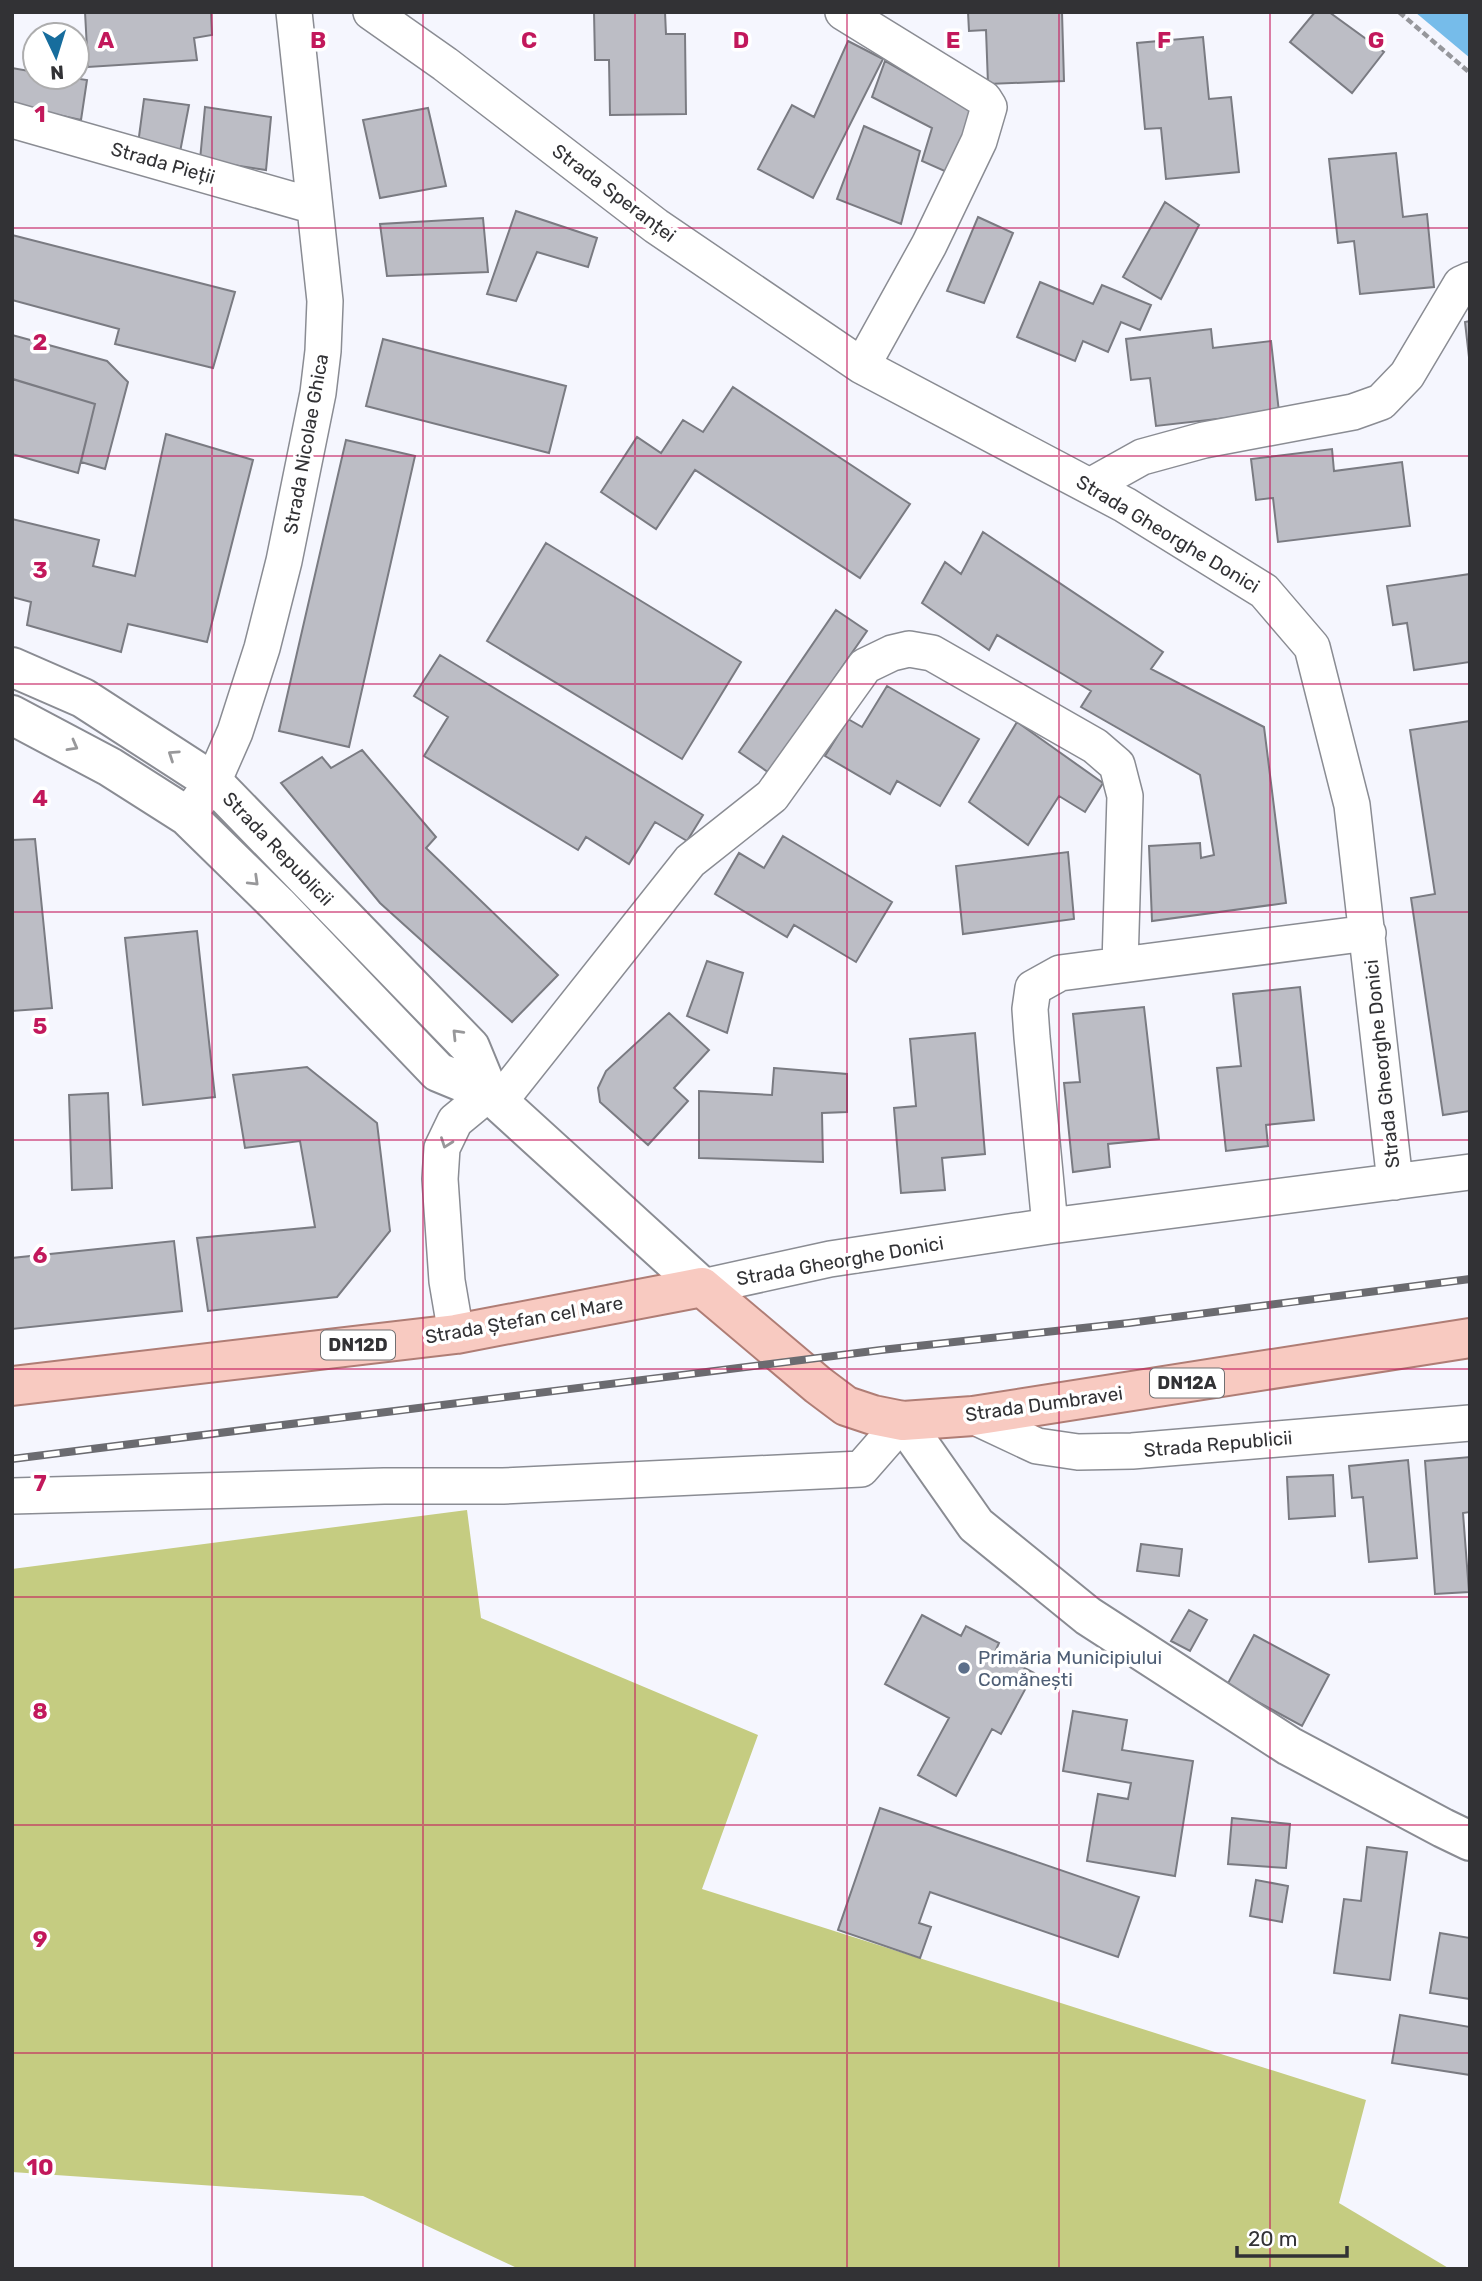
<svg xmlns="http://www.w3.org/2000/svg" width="1482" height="2281" font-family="Rubik,sans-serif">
<rect width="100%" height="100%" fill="#f5f6fe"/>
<path fill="#c5cc81" d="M467 1510 481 1618 758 1735 702 1889 1366 2100 1339 2203 1450 2269H519L363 2196 12 2172V1569Z"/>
<path fill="#76bcea" d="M1415 12H1470V58Z"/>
<path fill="#bcbdc5" stroke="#7a7b82" stroke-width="2" d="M85 12H211L212 35 194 38 197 60 88 67Z
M594 12H665L666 34H685L686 114 610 115 609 60H595Z
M968 12H1062L1064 81 988 84 986 30 969 31Z
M1315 12H1329L1384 52 1352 93 1290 42Z
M1203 37 1209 99 1231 97 1239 172 1166 179 1161 128 1145 129 1137 43Z
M848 41 883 59 813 198 758 169 792 105 814 117Z
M885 61 974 112 949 173 922 161 932 128 872 97Z
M12 68 35 72V77H66L87 80 81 120 12 105Z
M144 99 189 105 180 152 138 144Z
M205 107 271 117 266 170 200 160Z
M428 108 446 186 380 198 363 120Z
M864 126 920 151 901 224 837 199Z
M1396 153 1403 217 1427 214 1434 287 1360 294 1354 241 1338 243 1329 159Z
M1165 202 1199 225 1161 299 1123 277Z
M516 211 597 238 588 267 537 252 516 301 487 294Z
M978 217 1013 233 984 303 947 291Z
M483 218 488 272 387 276 380 224Z
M12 235 235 292 213 368 115 344 119 329 12 300Z
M1040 282 1093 304 1102 285 1151 305 1140 330 1121 322 1108 352 1083 341 1075 361 1017 337Z
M1470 321V366L1465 322Z
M1211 329 1213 348 1271 341 1279 412 1156 426 1150 378 1131 380 1126 339Z
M12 335 107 361 128 382 105 469 81 462 95 404 12 379Z
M383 339 566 386 549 453 366 406Z
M13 379 95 404 78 473 12 454Z
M733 387 910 504 860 578 695 470 656 529 601 492 637 437 661 453 683 420 703 432Z
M166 434 253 460 207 642 128 624 121 652 27 625 31 602 12 597V519L99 540 93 566 135 576Z
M346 440 415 456 349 747 279 731Z
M1332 449 1334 471 1402 462 1410 526 1278 542 1273 498 1256 500 1251 459Z
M983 532 1163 652 1151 669 1264 727 1286 903 1152 921 1149 846 1200 843 1201 858 1214 855 1200 775 1081 707 1091 691 997 635 989 650 922 603 945 562 961 574Z
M546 543 741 662 682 759 487 641Z
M1470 574V662L1414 670 1407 623 1393 625 1387 586Z
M836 610 867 631 791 741 778 779 739 752Z
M440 655 703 815 687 841 655 822 629 864 586 837 578 850 424 756 448 717 414 696Z
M887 686 979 739 940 806 897 781 890 794 825 756 848 719 862 727Z
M1470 721V1111L1443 1115 1411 898 1435 894 1410 730Z
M1017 722 1103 783 1085 812 1059 796 1028 845 969 802Z
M362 750 436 837 426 848 558 975 512 1022 380 903 281 783 322 757 331 768Z
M783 836 892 902 856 962 794 925 787 937 715 894 739 853 764 868Z
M35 839 52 1008 12 1011V840Z
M1068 852 1074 919 963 934 956 866Z
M197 931 215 1097 143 1105 125 938Z
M707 961 743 973 727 1033 687 1016Z
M1300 987 1314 1120 1266 1125 1268 1146 1226 1151 1217 1068 1241 1066 1233 994Z
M1144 1007 1159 1139 1108 1144 1110 1167 1073 1172 1064 1083 1080 1082 1073 1014Z
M669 1013 709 1050 674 1088 688 1101 648 1145 600 1102 598 1088 606 1071Z
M975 1033 985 1154 942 1158 945 1190 901 1193 894 1108 916 1106 910 1039Z
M307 1067 377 1123 390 1231 337 1297 208 1311 197 1238 315 1227 300 1141 245 1148 233 1075Z
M774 1068 847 1074V1112L822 1113 823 1162 699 1158V1091L772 1095Z
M108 1093 112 1188 72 1190 69 1095Z
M174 1241 182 1311 12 1329V1258Z
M1470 1457V1512L1463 1513 1469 1592 1435 1594 1425 1461Z
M1408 1460 1417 1558 1369 1562 1363 1497 1352 1498 1349 1466Z
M1333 1475 1335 1516 1289 1519 1287 1477Z
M1141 1544 1182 1549 1179 1576 1137 1571Z
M1189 1610 1207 1620 1190 1651 1171 1641Z
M922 1615 961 1636 966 1626 999 1643 995 1652 1034 1673 1001 1734 992 1729 956 1796 918 1775 949 1718 885 1684Z
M1254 1635 1329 1675 1302 1726 1227 1685Z
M1073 1711 1127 1720 1122 1750 1193 1761 1175 1876 1087 1861 1098 1794 1128 1799 1131 1783 1063 1771Z
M880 1808 1139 1897 1118 1957 930 1892 919 1923 931 1927 920 1958 838 1930Z
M1232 1818 1290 1824 1286 1868 1228 1864Z
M1367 1847 1407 1852 1390 1980 1334 1973 1344 1899 1361 1901Z
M1256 1880 1288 1886 1282 1922 1250 1916Z
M1440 1933 1470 1938V1999L1430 1993Z
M1400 2015 1470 2027V2075L1392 2063Z"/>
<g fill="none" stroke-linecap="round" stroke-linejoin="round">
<defs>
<path id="minor" d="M371 12 445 64 656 226 862 366 1125 505 1264 591 1312 647 1352 805 1395 1182
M843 12 984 99 989 107 979 141 929 245 862 366
M12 120 314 206
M1090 486 1142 457 1204 440 1353 412 1381 402 1407 375 1461 284 1470 280
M187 816 213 782 235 732 262 648 284 561 318 393 323 351 325 301 294 12
M499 1102 690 861 772 796 865 666 892 653 909 649 932 653 1095 746 1117 765 1125 796 1120 964
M1050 1226 1032 1037 1030 1009 1033 988 1060 973 1368 933
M702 1287 830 1259 1050 1226 1470 1172
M456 1334 447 1281 440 1179 442 1148 455 1121 489 1093
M973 1416 1037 1446 1078 1452 1132 1451 1470 1423
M12 1496 384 1486H503L861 1469 903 1421"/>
<path id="tertiary" d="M12 667 83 698 213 782 470 1047 489 1093
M12 715 110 767 187 816 277 904 438 1072 489 1093 702 1287"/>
<path id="secondary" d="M903 1421 976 1525 1088 1616 1289 1746 1443 1828 1470 1841"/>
<path id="primary" d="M12 1386 456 1334 702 1287 818 1385 846 1406 873 1415 903 1421 973 1416 1470 1338"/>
</defs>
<use href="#minor" stroke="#8a8c93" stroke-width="38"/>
<use href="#tertiary" stroke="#8a8c93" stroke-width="42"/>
<use href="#secondary" stroke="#8a8c93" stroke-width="42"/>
<use href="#primary" stroke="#af7d75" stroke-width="42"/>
<path stroke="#96979c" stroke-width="4.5" stroke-dasharray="7 3.5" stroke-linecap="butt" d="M1399 12 1470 73"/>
<use href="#minor" stroke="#fff" stroke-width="35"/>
<use href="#tertiary" stroke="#fff" stroke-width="38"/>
<use href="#secondary" stroke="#fff" stroke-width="38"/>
<use href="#primary" stroke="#f8cac1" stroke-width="38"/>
<defs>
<path id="rail" d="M12 1459 881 1350 1129 1323 1470 1279"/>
</defs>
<use href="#rail" stroke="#6b6b70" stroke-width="8"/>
<use href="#rail" stroke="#fff" stroke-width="5" stroke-dasharray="16" stroke-linecap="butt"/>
</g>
<defs><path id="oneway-chevron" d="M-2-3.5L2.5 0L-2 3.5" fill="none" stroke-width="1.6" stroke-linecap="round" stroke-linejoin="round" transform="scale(1.75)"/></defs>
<g stroke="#98989a">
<use href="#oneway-chevron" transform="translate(73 746) rotate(29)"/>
<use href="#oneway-chevron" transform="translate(173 755) rotate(-146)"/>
<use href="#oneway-chevron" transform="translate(254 881) rotate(44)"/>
<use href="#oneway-chevron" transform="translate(457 1034) rotate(-134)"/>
<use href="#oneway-chevron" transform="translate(446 1143) rotate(110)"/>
</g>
<path fill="none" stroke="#c2185b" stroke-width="2" stroke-opacity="0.55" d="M212 12V2269M423 12V2269M635 12V2269M847 12V2269M1059 12V2269M1270 12V2269M12 228H1470M12 456H1470M12 684H1470M12 912H1470M12 1140H1470M12 1369H1470M12 1597H1470M12 1825H1470M12 2053H1470"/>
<circle fill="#5c6f8a" stroke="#fff" stroke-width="2.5" cx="964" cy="1668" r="7"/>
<g text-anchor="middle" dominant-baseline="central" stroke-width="7" stroke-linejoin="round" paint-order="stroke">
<g fill="#fff" stroke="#707072" stroke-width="2">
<rect x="321" y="1330.5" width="74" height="29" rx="5"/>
<rect x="1150" y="1368.5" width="74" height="29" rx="5"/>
</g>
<g font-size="18" font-weight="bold" fill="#323235">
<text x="358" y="1345">DN12D</text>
<text x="1187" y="1383">DN12A</text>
</g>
<g font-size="19" fill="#323235" stroke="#fff">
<text transform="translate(163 163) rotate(16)">Strada Pieții</text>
<text transform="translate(614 193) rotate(37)">Strada Speranței</text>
<text transform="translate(306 444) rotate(-80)">Strada Nicolae Ghica</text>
<text transform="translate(1168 534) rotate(31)">Strada Gheorghe Donici</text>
<text transform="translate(278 849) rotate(46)">Strada Republicii</text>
<text transform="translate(1382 1064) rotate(-96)">Strada Gheorghe Donici</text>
<text transform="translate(840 1261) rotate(-10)">Strada Gheorghe Donici</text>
<text transform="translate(524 1320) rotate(-10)">Strada Ștefan cel Mare</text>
<text transform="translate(1044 1404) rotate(-8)">Strada Dumbravei</text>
<text transform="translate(1218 1444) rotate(-5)">Strada Republicii</text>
</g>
<g font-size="19" fill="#4e5e75" stroke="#fff" text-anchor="start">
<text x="978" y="1657">Primăria Municipiului<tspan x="978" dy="22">Comănești</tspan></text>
</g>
</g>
<g font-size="23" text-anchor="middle" font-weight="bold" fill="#c2185b" stroke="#fff" stroke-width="7" stroke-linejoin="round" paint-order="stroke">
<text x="106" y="48">A</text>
<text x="318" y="48">B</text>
<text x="529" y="48">C</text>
<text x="741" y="48">D</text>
<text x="953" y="48">E</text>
<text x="1164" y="48">F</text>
<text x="1376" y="48">G</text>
<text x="40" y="122">1</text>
<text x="40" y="350">2</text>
<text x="40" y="578">3</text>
<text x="40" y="806">4</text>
<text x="40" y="1034">5</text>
<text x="40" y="1263">6</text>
<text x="40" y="1491">7</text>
<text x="40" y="1719">8</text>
<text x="40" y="1947">9</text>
<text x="40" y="2175">10</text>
</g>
<rect width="1482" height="2281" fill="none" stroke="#323235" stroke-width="28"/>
<g transform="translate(56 56) rotate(176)"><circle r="33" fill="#ffffff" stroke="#adadae" stroke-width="2"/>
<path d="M0-5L12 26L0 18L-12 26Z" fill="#176d9d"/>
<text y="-10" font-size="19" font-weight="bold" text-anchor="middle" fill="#323235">N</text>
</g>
<path d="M1237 2246v10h110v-10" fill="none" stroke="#323235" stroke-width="3.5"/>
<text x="1248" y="2246" font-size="21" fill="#323235" stroke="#ffffff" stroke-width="5" paint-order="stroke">20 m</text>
</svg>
